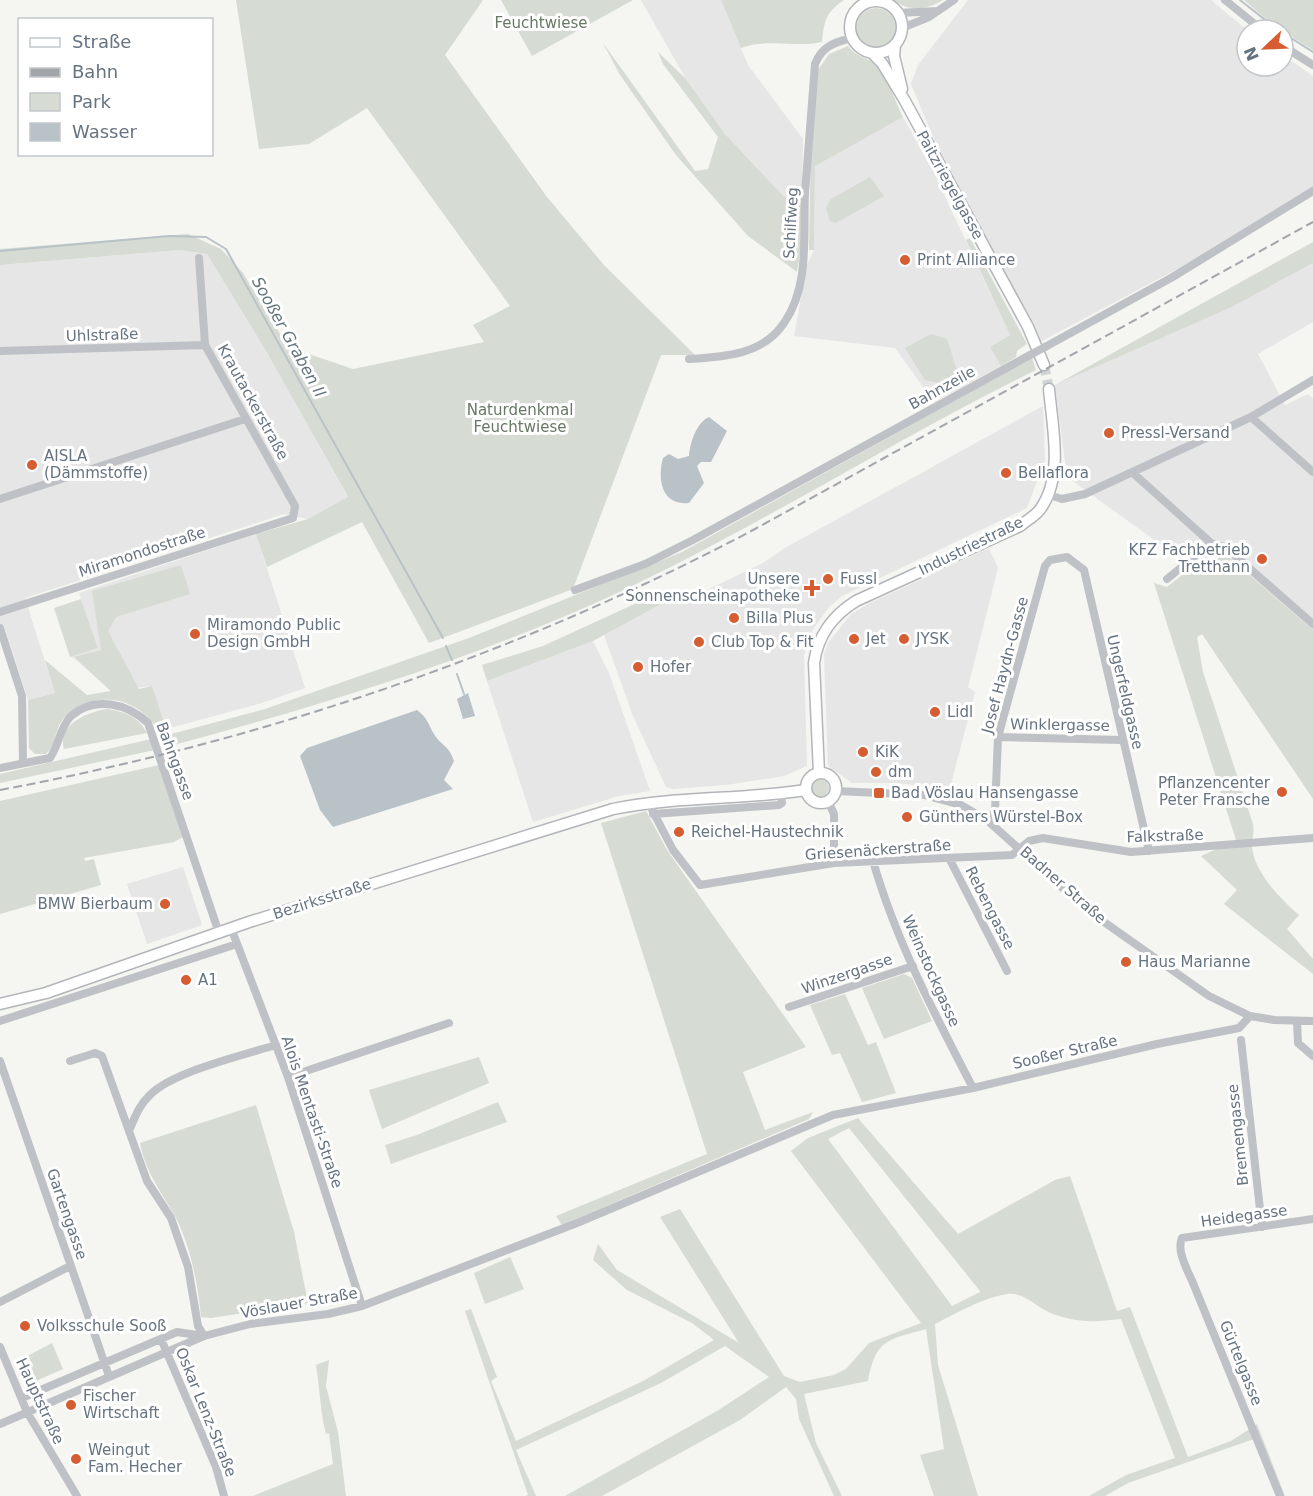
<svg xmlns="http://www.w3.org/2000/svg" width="1313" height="1496" font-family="'DejaVu Sans',sans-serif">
<rect width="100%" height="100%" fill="#f5f5f1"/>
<path fill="#e5e6e5" d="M641 0H721L748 65 803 139 802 206 788 201 725 134 686 79Z
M968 0H1211L1247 30V66H1283V55L1313 76V187L1209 252 1040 342 943 161 911 84 918 65Z
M903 117 933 171 1010 335 990 347 1001 366 934 402 895 348 794 336 807 265 814 250 815 165Z
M180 250 207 254 266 351 348 498 308 519 284 514 25 598 55 693 28 700 4 626 0 627V265Z
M1313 263V322L1258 354 1285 405 1308 394 1313 399V630L1217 547 1205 543 1185 562 1067 477 1055 385 1232 307Z
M1043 406 1045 460 1027 508 842 596 829 607 812 631 804 655 807 766 784 776 726 785 672 789 666 787 633 716 604 635 681 594 703 592 763 563 783 549Z
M256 534 305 688 262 703 166 729 151 686 111 691 74 658 70 657 98 648 79 593Z
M989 548 998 568 968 687 975 692 950 788 894 783H852L828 766 824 654 828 643 851 614 872 602Z
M593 641 609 673 650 791 619 796 533 822 487 681Z
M183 867 202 925 147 944 127 884Z"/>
<path fill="#d6dbd3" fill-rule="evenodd" d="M236 0H483L445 55 547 197 604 265 695 355H661L573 589 429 643 362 522 267 567 256 534 308 519 348 497 266 351 207 254 180 250 0 265V249L188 234 221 249 243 273 288 347 353 369 484 342 473 325 510 306 367 108 309 144 259 149Z
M501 0H633L532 56Z
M721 0H844C826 12 824 21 822 42 795 48 767 38 741 48Z
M894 0H943C927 10 908 12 894 0Z
M1244 0H1313V50L1273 25Z
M856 28a20 20 0 1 1 40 0a20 20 0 1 1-40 0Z
M603 43 695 171 708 169 718 137 663 64 658 52 686 79 725 134 788 201 802 206 803 232 797 272 748 236 676 155 620 75Z
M848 46C856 57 866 57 876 64 886 72 896 104 903 117L815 166 814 250H809L811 141 816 73 829 54Z
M870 177 884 196 836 223 830 221 826 208 831 199Z
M970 238 1027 344 1017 351 1016 357 1001 366 990 347 1010 335 966 240Z
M1313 242V263L1232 307 1055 385Z
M931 334 947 339 959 377 953 386 925 380 905 348Z
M1032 358 1036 370C881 446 736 542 577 611 443 669 303 710 163 748L160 737 265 709 469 638 682 552Z
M1217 547 1313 630V799L1202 634 1197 637 1203 672 1253 824C1255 834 1250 844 1253 853 1258 876 1282 900 1299 915L1287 929 1313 959V974L1224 904 1237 890 1201 856 1236 840 1154 583 1167 587Z
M181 565 190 594 116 617 108 631 139 689 152 686 166 729 158 730C137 696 96 689 65 717 54 727 57 744 46 754H35L29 748 28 700 55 693 45 660 87 695 111 691 74 657 101 650 92 591Z
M663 591 669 600 593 641 487 681 482 665 543 646Z
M81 599 98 648 70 657 54 608Z
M107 709C125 712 138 716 147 733L64 749C57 724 88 712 107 709Z
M151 739 155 750 0 783V774Z
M159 765 183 837 174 842 84 858 85 861 94 859 101 885 0 914V801Z
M811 788a9 9 0 1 1 18 0a9 9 0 1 1-18 0Z
M646 811 667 850 806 1047 743 1072 765 1130 813 1112 809 1119 562 1225 556 1216 707 1154 601 823Z
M904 974 912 978 932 1021 884 1039 862 988Z
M845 994 868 1045 876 1042 896 1093 862 1102 840 1053 832 1055 810 1005Z
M479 1057 489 1083 382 1129 369 1090Z
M498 1102 507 1122 391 1164 385 1145 417 1135Z
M256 1105 294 1232 308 1303 211 1318 201 1317C198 1284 191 1248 176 1218 162 1193 145 1171 140 1143Z
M858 1118 958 1234 1055 1180 1070 1176 1117 1311 1130 1307 1188 1457 1231 1441 1257 1424 1285 1496H1276L1254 1439 1128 1483 1105 1496H1089L1126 1475 1175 1458 1121 1319C1095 1322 1078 1323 1053 1314 1038 1309 1024 1291 1007 1294 983 1298 956 1313 935 1324L938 1365 978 1496H934L920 1455 944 1449 926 1329C887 1340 876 1339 868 1381L804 1394 816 1443 842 1496H834L799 1419 796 1399 786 1387 740 1420 602 1496H565L717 1411 769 1377 725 1346 661 1383 516 1450 536 1496H526L528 1495 465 1311 471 1309 497 1377 491 1381 516 1441 643 1381 714 1340 692 1323 627 1290 593 1260 598 1244 617 1270 739 1343 660 1217 680 1209 784 1376 800 1382 834 1375 846 1369 869 1343 921 1323 791 1151 808 1138ZM849 1128 980 1291V1292L952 1306 828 1139Z
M510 1257 524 1289 485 1304 474 1273Z
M52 1343 63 1369 36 1381 28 1376 18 1361Z
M329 1360 326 1386 338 1432 346 1496H253L333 1464 329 1433 326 1434C320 1411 320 1389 316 1365Z"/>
<path fill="#b8c2c7" d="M709 417 727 431 711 462H701L697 466 704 483 689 503C662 506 657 480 663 458L669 454 678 459 689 456C690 443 696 423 709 417Z
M468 693 475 716 463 719 457 699Z
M417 710C427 717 428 724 434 734 441 746 449 745 454 761L444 780 453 789 333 827 320 810 300 756 307 748Z"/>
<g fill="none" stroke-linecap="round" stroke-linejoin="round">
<path stroke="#b8c2c7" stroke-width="2" d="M1240 0 1278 30
M1283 33 1313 52
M0 251 169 236 206 237 226 249 443 638
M446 646 452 660
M457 674 464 694"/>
<path stroke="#d1d4d5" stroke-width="10" stroke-dasharray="10 5" stroke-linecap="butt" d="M1044 365 1049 389"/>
<defs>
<path id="major" d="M850 27a26 26 0 1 1 52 0a26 26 0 1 1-52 0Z
M895 45 894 56 902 89
M872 53 882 63 905 101 1028 327 1044 365
M819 773 814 663C818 635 832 616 856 601L1020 526C1027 520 1037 515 1041 508 1064 475 1052 425 1049 389
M806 788a15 15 0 1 1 30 0a15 15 0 1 1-30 0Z
M0 1004 46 993 249 922 613 809C677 796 742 800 806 790"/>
</defs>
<use href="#major" stroke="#b2b5b9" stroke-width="13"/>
<path stroke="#bec1c5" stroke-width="8" d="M1225 0 1262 30
M897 13 937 11
M902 28 929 17 954 0
M1283 46 1313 65
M1045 347 1171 278 1313 191
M0 351 205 345
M689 359C723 357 763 355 784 323 810 286 803 235 805 193 808 150 812 107 815 64 822 46 835 42 852 38
M1251 417 1313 472
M1133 473 1211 543 1167 579
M1049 495 1062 499 1085 494 1251 417 1313 380
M0 499 245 419
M1211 543 1225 547 1313 624
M575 590 645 564 693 540 1030 355
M0 612 293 518 295 506 205 345 199 258
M0 628 22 696 23 763
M998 737 1122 740
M0 768 50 758C59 745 60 727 71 716 95 695 128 704 148 723L219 933
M836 791 924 795 961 805 988 821 1087 910 1209 996 1250 1016 1274 1020 1313 1021
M828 801 834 814V863
M648 802 673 850 700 885 834 863 1012 855 1029 841 1043 838 1131 852 1313 838
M653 814 779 805 782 803 781 794
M988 821 995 811 998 737 1045 566 1050 560 1067 557 1084 570 1149 851
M949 858 1007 971
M873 861C896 941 935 1015 973 1088
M231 928 288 1077 362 1306
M789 1007 913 966
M0 1021 237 944
M1297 1022 1298 1043 1313 1056
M1241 1040 1262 1227
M0 1061 109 1376
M70 1061 95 1053 102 1056 147 1181 171 1218 188 1267 198 1326 204 1336
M288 1077 449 1023
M129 1131C135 1117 139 1105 150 1095 172 1072 243 1055 276 1045
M0 1302 70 1266
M161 1339 216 1467 224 1496
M0 1347 27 1412 77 1496
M22 1398 177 1332 204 1336
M0 1424 204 1336 250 1324 328 1314 362 1306 577 1223 833 1115 973 1088 1157 1044 1239 1028 1250 1016
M1280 1496 1193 1283C1188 1271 1176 1251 1182 1238L1313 1219"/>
<use href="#major" stroke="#fff" stroke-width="10"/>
<path stroke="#a2a6ab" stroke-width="2" stroke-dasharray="9 4.5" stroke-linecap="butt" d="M0 790C262 741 519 654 755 529L1313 222"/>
<path stroke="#bec1c5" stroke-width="8" d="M1030 355 1045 347"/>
</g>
<g fill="#d55d31" stroke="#fff" stroke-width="2">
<circle cx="905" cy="260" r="6"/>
<circle cx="1109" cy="433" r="6"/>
<circle cx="32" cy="465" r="6"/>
<circle cx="1006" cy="473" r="6"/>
<circle cx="1262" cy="559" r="6"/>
<circle cx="828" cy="579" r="6"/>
<path d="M809 579h6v6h6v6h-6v6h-6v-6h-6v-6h6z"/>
<circle cx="734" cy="618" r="6"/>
<circle cx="195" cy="634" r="6"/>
<circle cx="854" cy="639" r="6"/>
<circle cx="904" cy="639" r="6"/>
<circle cx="699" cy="642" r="6"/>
<circle cx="638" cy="667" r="6"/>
<circle cx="935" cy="712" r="6"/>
<circle cx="863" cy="752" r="6"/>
<circle cx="876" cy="772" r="6"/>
<circle cx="1282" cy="792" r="6"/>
<rect x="873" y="787" width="12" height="12" rx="3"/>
<circle cx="907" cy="817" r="6"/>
<circle cx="679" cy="832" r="6"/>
<circle cx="165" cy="904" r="6"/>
<circle cx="1126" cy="962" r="6"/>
<circle cx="186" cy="980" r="6"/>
<circle cx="25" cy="1326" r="6"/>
<circle cx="71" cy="1405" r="6"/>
<circle cx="76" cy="1459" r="6"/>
</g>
<g text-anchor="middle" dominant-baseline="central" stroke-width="6" stroke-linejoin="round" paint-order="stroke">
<g font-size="15" fill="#677864" stroke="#fff">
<text x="541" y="23">Feuchtwiese</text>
<text x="520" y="410">Naturdenkmal<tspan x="520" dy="17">Feuchtwiese</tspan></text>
</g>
<g font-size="15" fill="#667380" stroke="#fff">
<text transform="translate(950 185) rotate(61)">Paitzriegelgasse</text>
<text transform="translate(791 223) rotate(-87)">Schilfweg</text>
<text transform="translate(102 335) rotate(-2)">Uhlstraße</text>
<text transform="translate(942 388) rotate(-29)">Bahnzeile</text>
<text transform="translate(253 402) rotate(61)">Krautackerstraße</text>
<text transform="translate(971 546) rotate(-26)">Industriestraße</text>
<text transform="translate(142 552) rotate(-18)">Miramondostraße</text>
<text transform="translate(1005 665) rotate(-75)">Josef Haydn-Gasse</text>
<text transform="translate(1125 692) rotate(77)">Ungerfeldgasse</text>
<text transform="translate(1060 725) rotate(1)">Winklergasse</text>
<text transform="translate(175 761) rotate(70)">Bahngasse</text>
<text transform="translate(1165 836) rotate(-2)">Falkstraße</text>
<text transform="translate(878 850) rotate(-4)">Griesenäckerstraße</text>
<text transform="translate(1063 885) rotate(41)">Badner Straße</text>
<text transform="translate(322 899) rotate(-18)">Bezirksstraße</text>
<text transform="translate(990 908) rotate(63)">Rebengasse</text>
<text transform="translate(931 971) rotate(66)">Weinstockgasse</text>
<text transform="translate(847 974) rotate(-19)">Winzergasse</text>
<text transform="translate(1065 1052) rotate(-13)">Sooßer Straße</text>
<text transform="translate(312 1112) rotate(71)">Alois Mentasti-Straße</text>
<text transform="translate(1238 1135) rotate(-96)">Bremengasse</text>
<text transform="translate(67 1214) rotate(71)">Gartengasse</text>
<text transform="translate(1244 1216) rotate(-8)">Heidegasse</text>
<text transform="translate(299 1303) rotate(-10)">Vöslauer Straße</text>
<text transform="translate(1241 1363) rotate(68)">Gürtelgasse</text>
<text transform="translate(40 1401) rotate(65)">Hauptstraße</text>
<text transform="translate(206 1412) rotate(68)">Oskar Lenz-Straße</text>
</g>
<g font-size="15" fill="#667380" stroke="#fff" text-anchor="start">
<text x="917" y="260">Print Alliance</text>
<text x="1121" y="433">Pressl-Versand</text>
<text x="44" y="456">AISLA<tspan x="44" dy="17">(Dämmstoffe)</tspan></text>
<text x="1018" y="473">Bellaflora</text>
<text x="1250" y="550" text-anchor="end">KFZ Fachbetrieb<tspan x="1250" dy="17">Tretthann</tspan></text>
<text x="800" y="579" text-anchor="end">Unsere<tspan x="800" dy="17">Sonnenscheinapotheke</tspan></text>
<text x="840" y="579">Fussl</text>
<text x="746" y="618">Billa Plus</text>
<text x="207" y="625">Miramondo Public<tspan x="207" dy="17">Design GmbH</tspan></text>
<text x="866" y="639">Jet</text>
<text x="916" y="639">JYSK</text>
<text x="711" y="642">Club Top &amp; Fit</text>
<text x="650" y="667">Hofer</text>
<text x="947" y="712">Lidl</text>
<text x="875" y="752">KiK</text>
<text x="888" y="772">dm</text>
<text x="1270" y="783" text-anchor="end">Pflanzencenter<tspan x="1270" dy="17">Peter Fransche</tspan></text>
<text x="891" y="793">Bad Vöslau Hansengasse</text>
<text x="919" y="817">Günthers Würstel-Box</text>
<text x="691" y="832">Reichel-Haustechnik</text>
<text x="153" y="904" text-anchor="end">BMW Bierbaum</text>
<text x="1138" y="962">Haus Marianne</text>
<text x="198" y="980">A1</text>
<text x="37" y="1326">Volksschule Sooß</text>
<text x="83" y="1396">Fischer<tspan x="83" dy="17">Wirtschaft</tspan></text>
<text x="88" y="1450">Weingut<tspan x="88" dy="17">Fam. Hecher</tspan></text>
</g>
<g font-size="16" font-style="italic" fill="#62757d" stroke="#fff">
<text transform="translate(289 337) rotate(61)">Sooßer Graben II</text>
</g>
</g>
<rect x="18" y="18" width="195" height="138" fill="#ffffff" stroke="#c2c7cc" stroke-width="1.5"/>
<rect x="30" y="38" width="30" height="9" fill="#ffffff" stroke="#c2c7cc" stroke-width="1.5"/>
<text x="72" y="48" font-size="18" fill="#667380">Straße</text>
<rect x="30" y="68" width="30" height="9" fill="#a2a6ab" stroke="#c2c7cc" stroke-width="1.5"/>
<text x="72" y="78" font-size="18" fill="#667380">Bahn</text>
<rect x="30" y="93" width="30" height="18" fill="#d6dbd3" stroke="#c2c7cc" stroke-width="1.5"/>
<text x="72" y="108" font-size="18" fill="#667380">Park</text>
<rect x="30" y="123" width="30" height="18" fill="#b8c2c7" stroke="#c2c7cc" stroke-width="1.5"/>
<text x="72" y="138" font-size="18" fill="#667380">Wasser</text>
<g transform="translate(1265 48) rotate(247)"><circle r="28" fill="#ffffff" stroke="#c2c7cc" stroke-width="1.5"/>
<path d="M0-4.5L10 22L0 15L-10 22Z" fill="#d55d31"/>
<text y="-9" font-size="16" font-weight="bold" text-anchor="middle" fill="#667380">N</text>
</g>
</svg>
